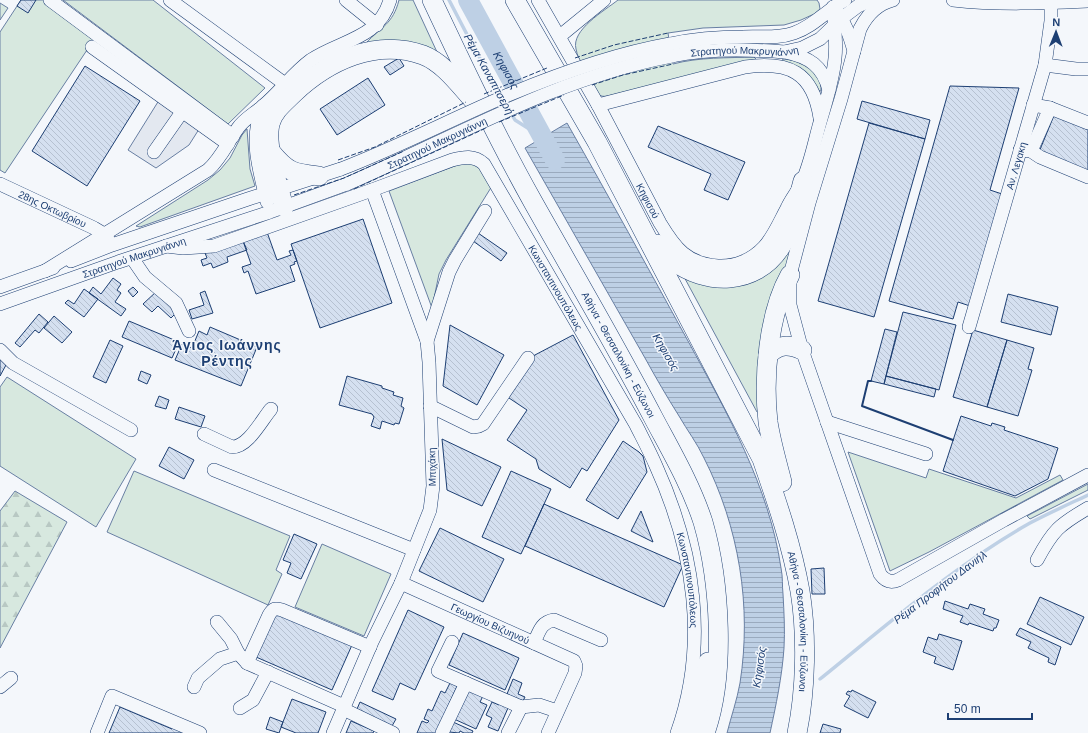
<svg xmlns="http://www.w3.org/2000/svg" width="1088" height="733" font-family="Helvetica,sans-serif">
<defs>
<pattern id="forest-firs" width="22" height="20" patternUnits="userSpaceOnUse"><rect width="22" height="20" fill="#d7e8df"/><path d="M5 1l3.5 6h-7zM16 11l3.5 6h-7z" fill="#b8c8c3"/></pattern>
<pattern id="water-rules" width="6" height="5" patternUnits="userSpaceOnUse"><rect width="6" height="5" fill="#bed0e5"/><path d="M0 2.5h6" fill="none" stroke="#9aaabe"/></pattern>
<pattern id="building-back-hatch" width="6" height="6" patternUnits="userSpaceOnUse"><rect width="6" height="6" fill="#d5e0f0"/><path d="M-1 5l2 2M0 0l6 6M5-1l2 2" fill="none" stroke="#b6c1d1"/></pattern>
</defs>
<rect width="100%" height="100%" fill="#f4f7fb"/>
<path fill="#d7e8df" stroke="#687fa3" d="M21 0H44L97 35 5 173 0 170V32Z
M63 0H153L265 88 228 124Z
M399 0H413L437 52 366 43C381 27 393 24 399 0Z
M618 0H817L819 3 820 9 814 14 801 20 784 25 703 28 668 33 673 64C699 57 728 58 754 57L756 59 608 96C602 97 599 96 596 91 590 80 578 61 576 49 571 30 604 11 618 0Z
M0 3 8 8 0 20Z
M783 59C801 60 822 71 821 91H819C811 74 798 70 782 61Z
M247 129 250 169 255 186 140 227 136 226 208 180 220 170 230 158 242 135Z
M469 163 478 165 492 186 446 260 439 274 432 308 389 191 460 164Z
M791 246 760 411 757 412 683 275Z
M7 377 136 459 96 527 0 466V387Z
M848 452 926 478 929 469 1016 498 1060 475 1063 480 929 552 890 571Z
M134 471 290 536 276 570 282 574 268 605 107 532Z
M1088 484V490L1030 519 1027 516Z
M322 544 391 574 364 636 295 607Z"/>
<path fill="url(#forest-firs)" stroke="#687fa3" d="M15 491 67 522 0 648V511Z"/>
<path fill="#e3e8f0" stroke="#687fa3" d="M161 97 201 126 189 145 156 168 128 150Z"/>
<path fill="url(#water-rules)" stroke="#687fa3" d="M567 123C608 195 648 268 688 341 727 413 769 486 781 568 783 577 782 586 783 594 784 612 785 630 784 648 782 677 776 705 770 733H727C731 717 737 700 740 683 752 606 739 527 704 458 697 443 687 430 679 416 667 397 656 378 645 358 605 288 565 218 525 148Z"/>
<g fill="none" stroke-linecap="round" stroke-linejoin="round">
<path stroke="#bed0e5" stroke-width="3.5" d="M449 0 473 46 515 120 542 137
M820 679C887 625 955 565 1030 523 1049 513 1069 504 1088 495"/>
<path stroke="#bed0e5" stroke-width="20" id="s1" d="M468 0 555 160"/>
</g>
<path fill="url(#building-back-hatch)" stroke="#1d3f73" d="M21 0H36L28 13 17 6Z
M399 58 404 66 390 75 384 67Z
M85 66 140 101 87 186 32 151Z
M368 78 385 105 337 135 320 109Z
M950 86 1019 88 990 190 1002 194 970 306 958 302 953 319 889 301Z
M862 101 930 120 925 139 857 119Z
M1055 113 1088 126V172L1039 152Z
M869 123 925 139 874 317 818 301Z
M658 126 745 162 728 200 704 190 711 174 648 147Z
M363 219 392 303 320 328 291 244Z
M267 232 277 260 291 255 289 251 293 250 297 261 294 262 295 264 290 266 295 281 256 294 248 271 244 273 242 267 251 264 243 241Z
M478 233 507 253 501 261 473 241Z
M243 241 247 250 227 257 228 262 213 268 211 263 203 266 201 260 207 258 205 253Z
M113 278 121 284 117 290 121 293 115 302 126 309 121 316 89 293 93 287 101 294Z
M133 287 138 292 133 297 128 291Z
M84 289 98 299 84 317 65 303 68 300 74 304Z
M157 291 177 312 171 318 158 306 152 312 143 304Z
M205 291 213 313 192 319 189 310 204 305 200 293Z
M1008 294 1058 307 1051 335 1001 322Z
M903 312 956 325 939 390 886 376Z
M39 314 48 322 39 333 35 330 20 347 15 343Z
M54 316 72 332 62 343 44 328Z
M129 321 179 342 172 358 122 337Z
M450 325 504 355 477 405 443 386Z
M210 327 257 347 241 386 175 360 182 344 192 348 199 331 207 335Z
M885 329 897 332 884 384 871 381Z
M973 330 1007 340 987 407 953 397Z
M573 335 619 420 587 471 582 468 570 488 539 469 536 459 507 440 527 410 506 396 533 356Z
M110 340 123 346 106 383 93 377Z
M1007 340 1034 348 1028 369 1032 370 1018 416 987 407Z
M0 357 6 365 0 376Z
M141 371 151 375 147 384 138 380Z
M347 376 382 386V388L394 392 393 395 403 398 401 406 404 408 399 424 395 423 394 425 382 421 380 429 371 426 374 417 372 414 339 405Z
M886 376 936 389 934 397 884 384Z
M159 396 169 400 166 409 155 406Z
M179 407 205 416 201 427 175 419Z
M961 416 991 426 992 423 1005 427 1004 430 1058 448 1048 479 1015 496 943 471Z
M442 439 501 467 482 506 447 490Z
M623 441 639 452 643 456 647 472 618 519 586 500Z
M169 447 194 460 184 479 159 466Z
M511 471 551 489 521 554 482 537Z
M544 504 683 565 664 607 525 546Z
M641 511 653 542 631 531Z
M440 528 504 559 483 602 419 571Z
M294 534 317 544 301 579 287 573 291 563 283 560Z
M824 568 825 594H812L811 569Z
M1040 597 1084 617 1071 645 1027 624Z
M945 601 968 609 970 604 985 609 983 614 999 620 996 628H994L993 631 969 623 968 625 960 622 963 616 943 609Z
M408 610 444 627 415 690 400 683 393 700 372 691Z
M275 612 352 645 332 690 256 657Z
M1020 628 1061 647 1055 665 1048 662 1049 658 1028 648 1031 642 1016 635Z
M463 633 519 658 505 690 449 665Z
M939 634 962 641 953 670 934 663 936 657 923 652 928 637 937 640Z
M513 679 522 683 518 694 525 697 523 701 507 694Z
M451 681 458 684 436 733H417L422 721 427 723 429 721 424 719 428 709 432 711 441 691 445 693Z
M469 687 484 694 480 702 487 705 476 729 454 719Z
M852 690 876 702 868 718 844 706 850 696 846 694 848 691 851 692Z
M292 699 326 712 318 733H296L281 727Z
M501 701 508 708 498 731 488 727 492 718 486 715 492 702 499 705Z
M360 702 396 719 392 726 357 709Z
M120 707 172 729 174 724 185 728 183 733H109Z
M270 717 283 722 279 733 266 729Z
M351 721 374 731 373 733H346Z
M453 722 473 731 472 733H464L460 731 459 733 449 732Z
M823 724 841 729 840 733H820Z"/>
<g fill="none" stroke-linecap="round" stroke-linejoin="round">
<defs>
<g id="minor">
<path d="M50 0 233 136"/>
<path d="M170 0 285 84"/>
<path d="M346 0 377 25"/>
<path id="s2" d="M538 0 598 105 660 223C675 248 687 264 718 266 735 267 752 260 764 247 774 236 780 221 787 208 791 199 798 191 802 182 810 165 814 144 819 126 825 104 833 81 835 58 837 41 834 24 833 7"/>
<path d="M893 0C877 4 867 15 860 29L841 99 809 203 790 275V305L802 350 880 574C885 581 891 583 898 580L1004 520 1088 475"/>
<path d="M953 0C998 5 1043 3 1088 1"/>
<path d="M837 12C846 24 850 37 854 51"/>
<path d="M560 36 604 0"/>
<path d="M670 44C694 39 718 37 743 37 760 36 778 39 794 33 814 26 827 10 845 0"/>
<path d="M92 47 228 144"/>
<path d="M785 52C809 57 823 66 829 90"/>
<path id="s3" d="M672 56C708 48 747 49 784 52L802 48 820 39 842 18 858 6 871 0"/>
<path d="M1045 65 1076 69H1088"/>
<path d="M598 105 745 67C789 61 813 72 820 118"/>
<path d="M1033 105 1050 108 1088 123"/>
<path d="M263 106C249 139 259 168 267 202"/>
<path d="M1020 150 1031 151 1040 157 1088 177"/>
<path d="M1031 151 1050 108"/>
<path d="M154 152 182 112"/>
<path id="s4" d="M0 184 94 228 104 234 108 239"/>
<path id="s5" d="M166 246 183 248 214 246 372 190 452 160C464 157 474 155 484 164L636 425C643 439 650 452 656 466 694 550 709 644 677 733"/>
<path d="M132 258 145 277 176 303 189 331"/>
<path d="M71 261 112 245 248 199 341 169"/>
<path d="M45 271 208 170C222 157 227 143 238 128 244 119 254 114 263 106 280 92 293 73 311 60 341 40 379 39 390 0"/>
<path d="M0 287 53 268"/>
<path id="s6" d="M0 304 118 262 270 212 347 184"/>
<path id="s7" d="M969 327 1045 65 1051 21V3"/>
<path d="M427 341 449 272 455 260 485 211"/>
<path d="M0 350 13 363 131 430"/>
<path d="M430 406 473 427 479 426 483 424 528 358"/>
<path d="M827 422 926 454"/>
<path d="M204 434 232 447C248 447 261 421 271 409"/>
<path d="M214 470 414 550"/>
<path d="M1037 560C1053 530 1059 525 1088 508"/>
<path id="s8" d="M401 583 574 661 576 666 575 673 548 733"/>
<path d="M217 622 231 639 238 653 247 663 344 706"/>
<path d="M452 642 438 671 521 707 539 705 557 711"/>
<path d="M534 643C539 632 541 622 554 620L601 640"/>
<path d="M247 663 269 615C273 608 275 608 282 610L370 647"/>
<path d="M0 687 11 678"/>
<path d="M194 687 198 678 220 659 238 653"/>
<path d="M240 708 253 700 268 672"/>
<path d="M343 709 393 733"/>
<path d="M97 733 112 696 200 733"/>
<path d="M333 733 372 642 401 583 430 510 433 486 429 362 427 341 372 190"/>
<path d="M442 733 466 683"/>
<path d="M508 733 521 707"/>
</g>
<g id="highway">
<path id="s9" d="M432 0C464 68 496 136 533 202 573 273 615 344 653 417 671 451 691 485 703 522 720 581 726 674 705 733"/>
<path id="s10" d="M515 0 597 142 762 459C777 502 792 546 800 591 807 634 806 690 797 733"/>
<path d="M271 152C288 173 294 173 319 176"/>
<path d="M284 207C278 186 265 145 270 124 273 111 285 102 294 93 328 61 376 38 423 55 444 63 460 86 475 102"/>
<path d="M657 244C662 250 666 256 672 260 706 286 755 286 780 248 793 228 797 203 803 181"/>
<path d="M768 355C779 344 789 344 802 350"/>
<path d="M782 482C777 462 771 442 768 422 763 378 768 314 790 275"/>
<path d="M688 733 706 673 708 662"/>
</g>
</defs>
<use href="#minor" stroke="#1d3f73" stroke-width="14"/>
<use href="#highway" stroke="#1d3f73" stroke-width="20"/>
<use href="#minor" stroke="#f4f7fb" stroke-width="13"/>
<use href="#highway" stroke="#f4f7fb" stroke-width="19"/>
<defs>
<g id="minor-bridge">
<path d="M341 169C398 147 452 119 508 95 561 73 614 54 670 44"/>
<path id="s11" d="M347 184C456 137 553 79 672 56"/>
</g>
</defs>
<use href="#minor-bridge" stroke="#1d3f73" stroke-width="14" stroke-linecap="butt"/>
<use href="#minor-bridge" stroke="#f4f7fb" stroke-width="13"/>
<path stroke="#1d3f73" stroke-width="1" stroke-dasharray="5 2" stroke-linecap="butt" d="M575 58 614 45 668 33
M592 85 623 75 673 64
M484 94 547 68
M499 122 564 95
M338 160 375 147 466 102
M354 189 486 128
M294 195 344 178 404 151"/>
<path stroke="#1d3f73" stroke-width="2" d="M871 381H868L862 406 953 440"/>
</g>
<g text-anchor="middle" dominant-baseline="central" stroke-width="3" stroke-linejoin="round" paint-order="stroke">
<g font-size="10" fill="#1d3f73" stroke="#f4f7fb">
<text stroke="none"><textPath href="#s3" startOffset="73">Στρατηγού Μακρυγιάννη</textPath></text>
<text stroke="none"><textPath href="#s11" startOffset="99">Στρατηγού Μακρυγιάννη</textPath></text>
<text stroke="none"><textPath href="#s7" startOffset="168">Αν. Λεγακη</textPath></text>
<text stroke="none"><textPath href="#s2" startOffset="229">Κηφισού</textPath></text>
<text stroke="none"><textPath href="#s4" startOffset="58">28ης Οκτωβρίου</textPath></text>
<text stroke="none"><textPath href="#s6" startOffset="142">Στρατηγού Μακρυγιάννη</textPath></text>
<text stroke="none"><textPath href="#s5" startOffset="478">Κωνσταντινουπόλεως</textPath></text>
<text stroke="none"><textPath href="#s9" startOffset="401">Αθήνα - Θεσσαλονίκη - Εύζωνοι</textPath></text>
<text transform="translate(432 467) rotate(-91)">Μπιχάκη</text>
<text stroke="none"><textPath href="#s5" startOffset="802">Κωνσταντινουπόλεως</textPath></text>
<text stroke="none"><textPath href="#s10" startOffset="689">Αθήνα - Θεσσαλονίκη - Εύζωνοι</textPath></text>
<text stroke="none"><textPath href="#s8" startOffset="98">Γεωργίου Βιζυηνού</textPath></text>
</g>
<g font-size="11" font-style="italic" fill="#1d3f73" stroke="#f4f7fb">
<text stroke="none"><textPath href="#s1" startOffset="80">Κηφισός</textPath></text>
<text transform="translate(489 74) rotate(61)">Ρέμα Καναπιτσερή</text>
<text transform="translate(666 352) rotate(60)">Κηφισός</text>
<text transform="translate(940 587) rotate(-37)">Ρέμα Προφήτου Δανιήλ</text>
<text transform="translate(759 667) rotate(-82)">Κηφισός</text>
</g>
<g font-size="14" font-weight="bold" letter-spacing="1" fill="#1d3f73" stroke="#f4f7fb">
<text x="227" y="345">Άγιος Ιωάννης<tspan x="227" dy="16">Ρέντης</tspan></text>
</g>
</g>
<g transform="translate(1056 32) rotate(1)" stroke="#f4f7fb" stroke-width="3" paint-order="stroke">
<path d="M0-3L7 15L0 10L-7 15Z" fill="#1d3f73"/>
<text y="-6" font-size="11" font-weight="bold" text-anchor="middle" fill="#1d3f73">N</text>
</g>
<path d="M948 713v6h84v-6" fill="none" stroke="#1d3f73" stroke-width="2"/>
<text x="954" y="713" font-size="12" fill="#1d3f73" stroke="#f4f7fb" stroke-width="3" paint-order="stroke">50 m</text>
</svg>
